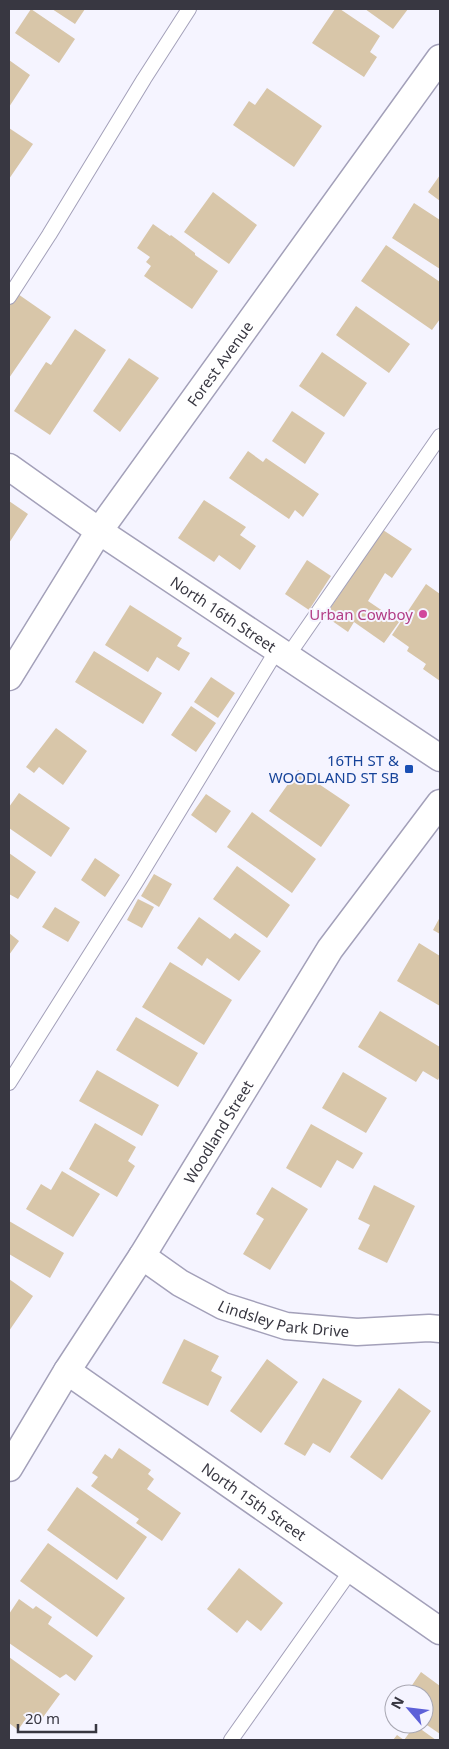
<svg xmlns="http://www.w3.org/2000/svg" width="449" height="1749" font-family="'Noto Sans',sans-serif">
<rect width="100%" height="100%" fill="#f5f4ff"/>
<path fill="#d8c6a9" d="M31 9 75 39 59 63 15 33Z
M52 9H85L75 24Z
M335 9H340L380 36 370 52 377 57 364 77 312 43Z
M365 9H408L393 29Z
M9 60 30 75 9 107Z
M267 88 322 126 294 167 233 125 249 101 255 105Z
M9 128 33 144 9 179Z
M440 175V201L428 192Z
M213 192 257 225 229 264 184 232Z
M414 203 440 220V269L392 238Z
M153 224 170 236 171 235 195 253V255L218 271 192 309 144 276 151 266 146 262 150 257 137 248Z
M386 245 440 282V319L432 330 361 281Z
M15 292 51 317 9 378V300Z
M356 306 410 344 389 373 336 335Z
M75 329 106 350 50 435 14 411 46 362 51 365Z
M322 352 367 383 344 417 299 386Z
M129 358 159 378 120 432 93 411Z
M292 411 325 433 305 464 272 441Z
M248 451 263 462 266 458 319 494 303 517 295 510 289 519 229 478Z
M204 500 246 527 240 535 256 546 240 570 219 555 214 562 178 538Z
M9 501 28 514 9 543Z
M383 530 412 549 392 578 385 573 368 601 399 622 384 643 354 622 348 632 325 616Z
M307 560 331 576 309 610 285 594Z
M426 584 440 594V681L423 669 426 664 407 651 409 647 392 635Z
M130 605 182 638 177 646 190 653 179 671 157 657 148 672 105 645Z
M94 651 162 693 143 724 75 682Z
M211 677 235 693 218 718 194 702Z
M191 706 216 723 196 752 171 735Z
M56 728 87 751 63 785 39 767 34 773 26 767Z
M298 770 350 805 321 847 269 811Z
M19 793 70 828 51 857 9 828V807Z
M206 794 231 811 216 833 191 815Z
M252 812 316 859 292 893 227 847Z
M9 853 36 872 18 899 9 894Z
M95 858 120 875 105 897 81 880Z
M237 866 290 905 267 938 213 899Z
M154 874 172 884 159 907 141 896Z
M138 899 154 907 142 928 127 920Z
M55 907 80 922 68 942 42 927Z
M199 917 230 939 235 933 261 951 239 981 207 958 202 966 177 948Z
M440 917V934L433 930Z
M9 933 19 941 9 955Z
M419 943 440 956V1006L397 981Z
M170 962 232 1000 204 1045 142 1007Z
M380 1011 440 1047V1076L438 1080 423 1071 416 1082 358 1047Z
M136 1017 198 1053 178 1087 116 1050Z
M97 1070 159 1105 142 1136 79 1101Z
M343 1072 387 1098 366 1133 322 1108Z
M95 1123 136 1147 128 1161 135 1166 117 1197 69 1169Z
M311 1124 363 1153 353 1169 337 1160 321 1188 286 1168Z
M62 1171 100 1194 73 1237 26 1209 41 1184 51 1190Z
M374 1185 415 1206 387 1263 358 1249 370 1225 358 1219Z
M272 1187 308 1209 270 1270 243 1254 264 1219 256 1214Z
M9 1221 64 1253 50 1278 9 1254Z
M9 1279 33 1296 9 1331Z
M184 1339 219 1356 211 1371 222 1377 208 1406 162 1383Z
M267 1359 298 1382 261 1433 230 1411Z
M323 1378 362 1401 330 1453 313 1443 305 1456 284 1444Z
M399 1388 431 1411 382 1480 350 1457Z
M119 1448 151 1470 148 1474 154 1479 147 1489 181 1513 162 1541 136 1523 139 1519 91 1486 98 1477 92 1473 105 1454 112 1459Z
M77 1487 147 1537 117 1580 47 1530Z
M48 1543 125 1598 97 1637 20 1581Z
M239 1568 283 1603 261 1631 247 1620 237 1633 207 1609Z
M19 1599 33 1609 36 1606 52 1617 48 1624 93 1656 75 1681 66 1674 60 1678 9 1643V1614Z
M9 1657 60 1694 41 1720 30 1713 18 1730 9 1723Z
M421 1672 440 1686V1734L424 1723V1694H406Z
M415 1725 436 1740H393L397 1735 404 1740Z"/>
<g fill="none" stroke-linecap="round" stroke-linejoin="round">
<defs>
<path id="service" d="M9 297 49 235 144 79 189 9
M287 657 440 436
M9 1083 136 882 277 650
M231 1740 352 1569"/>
<g id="minor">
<path id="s1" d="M9 467 99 531 440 758"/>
<path id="s2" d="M9 677 99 531 440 58"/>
<path id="s3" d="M142 1256 180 1283 223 1306 286 1326 357 1332 429 1328 440 1329"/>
<path id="s4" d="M67 1371 440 1631"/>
<path id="s5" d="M9 1468 67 1371 142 1256 330 949 440 803"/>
</g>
</defs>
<use href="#service" stroke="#a3a0b9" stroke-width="16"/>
<use href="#minor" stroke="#a3a0b9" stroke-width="29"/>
<use href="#service" stroke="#fff" stroke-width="14"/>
<use href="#minor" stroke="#fff" stroke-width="26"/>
</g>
<circle fill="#d1479c" stroke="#f5f4ff" stroke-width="2" cx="423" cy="614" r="5"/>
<rect fill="#1a4fb4" stroke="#f5f4ff" stroke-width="2" x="404" y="764" width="10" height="10" rx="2.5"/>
<g text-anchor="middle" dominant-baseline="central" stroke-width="4" stroke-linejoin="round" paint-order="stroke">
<g font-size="15" fill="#383741" stroke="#f5f4ff">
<text stroke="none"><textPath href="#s2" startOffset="378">Forest Avenue</textPath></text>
<text stroke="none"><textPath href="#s1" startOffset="260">North 16th Street</textPath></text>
<text stroke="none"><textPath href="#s5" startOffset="396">Woodland Street</textPath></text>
<text stroke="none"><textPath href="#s3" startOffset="158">Lindsley Park Drive</textPath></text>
<text stroke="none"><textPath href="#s4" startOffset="228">North 15th Street</textPath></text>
</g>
<g font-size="15" fill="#b23c85" stroke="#f5f4ff" text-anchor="end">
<text x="413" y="614">Urban Cowboy</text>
</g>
<g font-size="15" fill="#164399" stroke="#f5f4ff" text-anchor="end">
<text x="399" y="760">16TH ST &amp;<tspan x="399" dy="17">WOODLAND ST SB</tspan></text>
</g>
</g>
<rect width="449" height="1749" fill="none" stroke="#383741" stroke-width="20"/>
<g transform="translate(409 1709) rotate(298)"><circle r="24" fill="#f5f4ff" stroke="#a9a8b3"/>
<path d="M0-4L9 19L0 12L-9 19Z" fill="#5d60d8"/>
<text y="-8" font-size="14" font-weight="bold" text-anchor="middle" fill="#383741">N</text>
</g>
<path d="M18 1724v8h78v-8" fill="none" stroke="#383741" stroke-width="2.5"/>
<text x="25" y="1724" font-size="15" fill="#383741" stroke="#f5f4ff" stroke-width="4" paint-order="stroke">20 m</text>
</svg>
